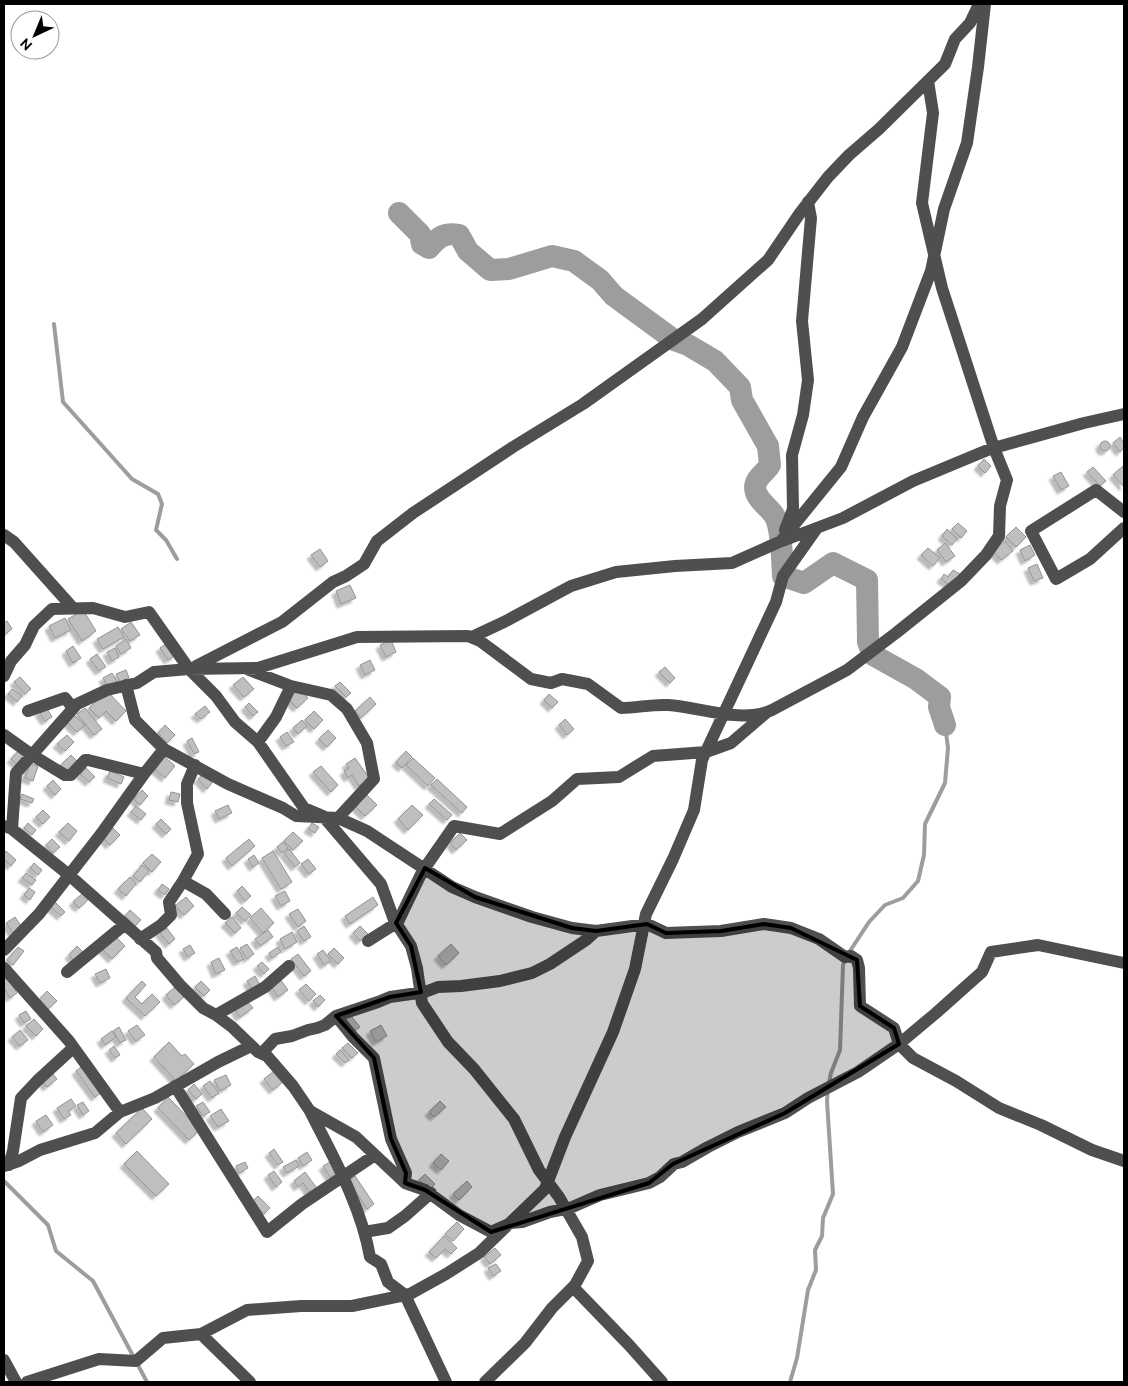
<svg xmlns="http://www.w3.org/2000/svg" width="1128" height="1386" font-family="Ubuntu,sans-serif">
<defs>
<filter id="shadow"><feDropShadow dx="-4" dy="4" stdDeviation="1" flood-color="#0004"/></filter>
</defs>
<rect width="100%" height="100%" fill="#fff"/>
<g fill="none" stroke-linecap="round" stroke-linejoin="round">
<path stroke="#9d9d9d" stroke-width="4" d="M54 324 63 402 132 479 158 494 162 504 156 530 166 540 177 559
M848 954 869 922 885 905 903 898 918 881 924 855 925 824 945 783 948 748 945 725
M829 1083 831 1073 840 1050 843 965 845 960
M4 1181 48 1225 56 1251 93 1281 147 1382
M790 1382 797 1358 808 1290 816 1270 815 1250 822 1236 823 1218 833 1194 827 1101 828 1090"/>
<path stroke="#9d9d9d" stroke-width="22" d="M399 213 420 234 422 244 429 248C438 237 445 232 459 235L468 251 490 270 509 269 552 256 574 261 600 280 614 296 674 340 688 345 715 361 740 387 742 400 768 446 770 465C765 473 756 477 755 487 755 499 768 506 774 515 782 527 782 560 783 576L804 583 833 563 867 580 868 642 873 655 916 679 940 697 939 707 945 725"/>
</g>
<path fill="#bfbfbf" stroke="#939393" filter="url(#shadow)" d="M1120 437 1124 443V448L1120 452 1113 443Z
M1100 446a5 5 0 1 1 10 0a5 5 0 1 1-10 0Z
M984 459 991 466 985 473 978 466Z
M1124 465V487L1113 475Z
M1093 467 1106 481 1100 486 1087 472Z
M1061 472 1069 486 1061 490 1053 476Z
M958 523 967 531 961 538 952 529Z
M1016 527 1026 537 1016 547 1006 537Z
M947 529 957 539 952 545 942 536Z
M1005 541 1013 551 1001 560 993 551Z
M945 543 955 556 946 562 937 550Z
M1030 545 1035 555 1025 561 1020 550Z
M928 548 940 558 933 566 921 555Z
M320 549 328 561 320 567 311 555Z
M1037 564 1043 578 1034 581 1028 568Z
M953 570 962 575 951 586 941 579 944 574 948 577Z
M350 585 356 598 341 604 336 591Z
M83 610 96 631 82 641 68 619Z
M65 618 71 630 55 638 49 626Z
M7 621 12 629 4 635V623Z
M131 622 140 635 130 641 121 629Z
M118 627 124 637 103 649 97 639Z
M126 639 131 648 121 654 116 646Z
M391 640 396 652 386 657 380 645Z
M167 643 176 655 168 660 160 648Z
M73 646 81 658 73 663 66 651Z
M115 648 119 657 112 661 107 652Z
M97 654 106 667 99 671 90 659Z
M370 660 375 670 365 675 360 665Z
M665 667 675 678 670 683 659 672Z
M126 670 129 678 120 682 116 674Z
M112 673 117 682 108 687 103 678Z
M20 677 31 689 25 694 14 682Z
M243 677 254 689 244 697 233 685Z
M340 682 351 693 346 697 335 686Z
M12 689 22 696 17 702 8 694Z
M299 689 308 698 297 708 288 699Z
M107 691 126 711 116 721 106 711 99 718 89 708Z
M549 694 558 702 552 708 544 700Z
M370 697 376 704 361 718 355 711Z
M249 703 258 712 253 716 245 707Z
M205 706 210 712 201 719 195 714Z
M46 707 52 717 45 721 39 712Z
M85 708 102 729 94 735 77 714Z
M314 711 323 720 314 729 305 720Z
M74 715 85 725 77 732 67 722Z
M565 719 574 729 567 735 559 725Z
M302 720 307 726 298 734 293 728Z
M165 725 175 735 167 743 158 733Z
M328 730 336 738 327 747 319 739Z
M287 732 294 742 286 746 280 737Z
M67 735 74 742 65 751 57 744Z
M192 738 199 752 194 754 187 741Z
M20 749 28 756 19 766 11 759Z
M406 751 412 757 402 768 396 762Z
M71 755 78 762 65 774 59 767Z
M164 756 175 766 165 778 154 768Z
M355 758 370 779 359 786 352 775 348 778 344 771 349 768 346 764Z
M413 758 435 778 428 786 406 765Z
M30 763 38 766 33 781 25 778Z
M321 766 338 785 331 792 313 772Z
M86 768 95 777 89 782 80 774Z
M110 771 124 777 121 784 107 778Z
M203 774 212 783 207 789 198 779Z
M437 779 467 807 462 813 431 785Z
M53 780 61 789 55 795 47 786Z
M142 790 148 796 140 805 134 799Z
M171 792 180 794 178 802 169 800Z
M365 793 377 805 365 816 354 805Z
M22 794 34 799 32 803 20 799Z
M434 799 452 815 447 820 429 804Z
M228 805 232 813 219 819 215 811Z
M412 805 423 815 408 830 398 819Z
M136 806 146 814 141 820 131 812Z
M43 810 50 817 43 824 36 817Z
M161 819 171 829 166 834 156 824Z
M28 823 36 830 32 835 24 828Z
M68 823 77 831 69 841 59 832Z
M312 823 319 827 315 833 308 829Z
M113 828 120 835 110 845 104 839Z
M293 832 303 841 293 850 284 841Z
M460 833 467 840 456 850 450 843Z
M52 839 60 847 53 853 46 845Z
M249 839 255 846 232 866 226 858Z
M283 842 288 848 282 853 277 847Z
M289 849 300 863 295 867 284 853Z
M6 851 16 860 11 866 4 859V854Z
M273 851 292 882 281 889 262 858Z
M152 854 161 862 152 872 143 863Z
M254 855 259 863 253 867 248 859Z
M308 859 316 869 309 874 301 864Z
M34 863 42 870 38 875 30 868Z
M142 865 149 871 140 882 133 876Z
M26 873 36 880 32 885 22 878Z
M130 877 136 884 126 896 118 889Z
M162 884 169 889 165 895 158 890Z
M242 886 251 896 245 901 237 891Z
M29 888 35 892 30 900 24 895Z
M285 891 290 901 281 906 275 896Z
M83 893 89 899 79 908 73 902Z
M186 897 194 906 184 915 175 906Z
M373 897 378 905 350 924 345 916Z
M53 900 65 912 61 916 48 905Z
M242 907 251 915 245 921 236 913Z
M261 908 274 923 263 933 250 918Z
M298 909 306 921 298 927 289 914Z
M130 910 141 920 135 926 125 916Z
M15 917 21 926 13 933 6 923Z
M232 917 241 928 235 933 225 923Z
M304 926 311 937 304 941 297 931Z
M360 926 368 934 360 941 353 933Z
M166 927 175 939 169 944 159 932Z
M268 930 273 937 260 946 255 939Z
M292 932 297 942 285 949 280 939Z
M115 936 125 946 112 959 102 949Z
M247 944 254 954 247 959 240 948Z
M451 944 459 953 446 965 438 956Z
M190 945 195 953 188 957 183 949Z
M77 946 83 952 74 961 69 955Z
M18 947 24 951 13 965 7 960Z
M237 947 244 959 237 962 230 951Z
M278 947 281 952 272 958 269 953Z
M334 948 344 958 338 964 328 954Z
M323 950 331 961 324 965 317 954Z
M298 954 311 971 304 976 291 959Z
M219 958 225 970 216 974 211 962Z
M262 962 269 969 264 974 257 966Z
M106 969 110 978 100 983 95 974Z
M255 976 261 987 253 991 247 981Z
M7 977 17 993 10 998 4 988V979Z
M280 979 288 990 278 997 271 986Z
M142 981 146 985 135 997 142 1004 152 994 160 1002 145 1016 126 998Z
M201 981 210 990 204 996 195 987Z
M306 984 316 994 309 1001 299 990Z
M175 987 184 997 174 1005 166 995Z
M47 991 57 1001 48 1009 39 1000Z
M320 995 325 1000 318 1007 313 1001Z
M247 1001 253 1008 240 1017 235 1010Z
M26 1011 31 1019 24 1023 19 1015Z
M351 1016 360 1027 353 1032 345 1021Z
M34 1019 43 1029 36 1036 26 1026Z
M137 1025 145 1035 136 1041 128 1031Z
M381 1025 387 1036 376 1042 370 1031Z
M119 1027 126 1040 120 1043 113 1031Z
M20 1030 28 1040 20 1046 12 1037Z
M112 1031 116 1037 105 1045 101 1039Z
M169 1042 182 1056 185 1054 194 1064 176 1081 154 1057Z
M348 1043 358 1053 352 1058 342 1048Z
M114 1046 120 1055 115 1058 109 1050Z
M340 1050 349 1060 345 1063 336 1054Z
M81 1067 101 1093 95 1097 76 1071Z
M274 1071 283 1082 273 1090 264 1079Z
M52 1073 57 1079 47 1087 42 1081Z
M226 1075 231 1085 220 1091 214 1080Z
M210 1081 219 1093 212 1098 203 1086Z
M194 1084 202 1094 196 1099 188 1090Z
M168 1097 200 1130 189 1140 158 1108Z
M71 1099 76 1106 68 1111 71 1115 64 1119 57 1108Z
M440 1101 446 1107 434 1117 429 1112Z
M83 1102 89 1111 83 1115 77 1105Z
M203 1102 210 1112 203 1116 196 1106Z
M142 1108 152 1119 126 1144 116 1133Z
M221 1109 229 1121 218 1127 210 1116Z
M46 1115 53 1125 43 1132 36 1121Z
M274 1149 283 1162 278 1165 269 1153Z
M137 1151 169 1184 156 1196 124 1164Z
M307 1152 312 1160 303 1166 298 1158Z
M441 1154 449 1161 441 1170 433 1163Z
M296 1160 299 1166 287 1173 283 1167Z
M245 1162 248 1168 239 1173 236 1166Z
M330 1162 336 1173 330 1177 323 1166Z
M274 1171 282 1182 276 1187 268 1175Z
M305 1172 319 1191 312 1196 303 1183 298 1187 294 1181Z
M425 1174 435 1184 430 1190 419 1180Z
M355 1176 374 1204 367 1209 348 1181Z
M467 1181 472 1187 459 1200 453 1194Z
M258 1196 270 1208 264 1214 252 1202Z
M457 1222 464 1229 453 1241 445 1234Z
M444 1236 457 1248 451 1254 445 1249 436 1258 429 1252Z
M495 1248 501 1255 490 1264 484 1257Z
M496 1264 501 1271 493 1276 488 1268Z"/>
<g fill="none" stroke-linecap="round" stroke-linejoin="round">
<path stroke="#4f4f4f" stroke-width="12" d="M1124 512 1096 490 1031 531 1056 579 1090 559 1124 528
M785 530 793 509 792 455 803 415 808 380 802 321 811 218 808 202
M4 535 14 542 73 608
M781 541 841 467 863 417 902 347 931 271 944 209 967 143 978 67 985 4
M472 637 504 622 571 586 616 572 675 566 732 563 777 543 843 518 913 481 990 449 1084 423 1124 414
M196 666 282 622 333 582 346 576 364 564 377 541 413 513 513 447 583 404 702 319 768 260 800 213 828 177 849 155 879 129 945 64 955 39 970 23 979 4
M249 670 291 686 331 695 347 709 367 743 374 779 338 818
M4 676 11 661 25 645 34 626 52 609 93 608 125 617 149 612 189 669 216 696 235 722 258 742 304 808 323 816 381 884 394 920 411 946 417 968 422 1003 448 1042 474 1069 514 1119 539 1170 559 1197 582 1237 588 1261 575 1285 552 1308 525 1343 485 1382
M126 685 135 720 164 749 228 784 283 808 296 816 338 818 367 831 452 887 475 897 532 917 572 928 596 931 647 924 666 933 721 931 764 924 791 928 819 939 845 957 851 956 857 960 859 968 860 1006 894 1028 899 1044 913 1058 956 1081 999 1108 1041 1125 1092 1150 1124 1161
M28 711 65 698 73 708
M4 735 32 755 65 775H71L85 760H88L144 774
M258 742 276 717 291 686
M4 826 12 829 69 875 156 952 157 958 180 985 203 1008 216 1015 232 1027 258 1052 267 1056 293 1086 310 1111 356 1137 405 1183 425 1190 459 1215 491 1232 511 1223 522 1222 550 1212 570 1208 600 1195 649 1183 660 1177 674 1164 682 1162 708 1147 738 1132 785 1113 808 1098 858 1072 899 1044 936 1013 982 972 991 952 1038 945 1124 963
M12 829 16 773 77 704 107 690 137 683 154 672 189 669 258 668 357 637 468 636 480 641 531 679 551 683 562 679 588 684 621 708C637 708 652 704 668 705 700 707 742 724 772 710L847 670 896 633 961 581 986 555 999 536 1000 506 1007 480 994 448 942 288 922 203 933 113 928 81
M183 881 206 894 225 914
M140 939 161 925 171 915 169 902 183 881 198 854 187 803V784L195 765
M368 941 398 922 422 872 454 826 500 834 552 801 577 779 619 777 653 756 706 752 731 743 766 713
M4 950 39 914 101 834 144 774 164 749
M4 968 69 1041 120 1112
M67 972 124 925
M216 1015 265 987 289 966
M336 1016 353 1037 374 1058 391 1139 406 1173 405 1183
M262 1053 275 1039 292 1036 308 1030 317 1028 325 1025 336 1016 378 1002 390 997 425 992 438 987 461 986 500 981 532 973 550 964 586 940 596 931
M175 1086 267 1232 302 1204 375 1155
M310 1111C333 1157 361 1205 370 1257L381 1264 388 1282 405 1295 446 1382
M9 1165 13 1151 21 1098 37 1081 73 1048
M4 1166 19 1161 40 1150 95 1133 120 1112 155 1098 218 1062 251 1046
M364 1232 388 1228 405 1216 431 1193
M573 1287 629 1345 662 1382
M201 1334 250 1382
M4 1360 16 1382
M27 1382 99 1359 136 1361 163 1338 201 1334 247 1310 301 1306H352L410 1294 446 1274 479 1253 545 1189 565 1137 613 1032 635 969 646 914 673 859 694 810 702 760 776 602 783 576 817 528"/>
</g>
<path fill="#000" fill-opacity="0.2" stroke="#000" stroke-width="4" stroke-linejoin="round" d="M425 868 475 897 572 928 596 931 647 924 666 933 721 931 764 924 791 928 857 960 860 1006 894 1028 899 1044 785 1113 673 1164 649 1183 491 1232 425 1190 405 1183 406 1173 391 1139 374 1058 336 1016 390 997 421 992 411 946 396 923Z"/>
<rect width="1128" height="1386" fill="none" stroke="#000000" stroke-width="10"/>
<g transform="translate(35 35) rotate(224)"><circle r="24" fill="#ffffff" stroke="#999999"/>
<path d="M0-4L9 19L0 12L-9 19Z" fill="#000000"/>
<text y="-8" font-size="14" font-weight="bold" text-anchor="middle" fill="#000000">N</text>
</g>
</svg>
